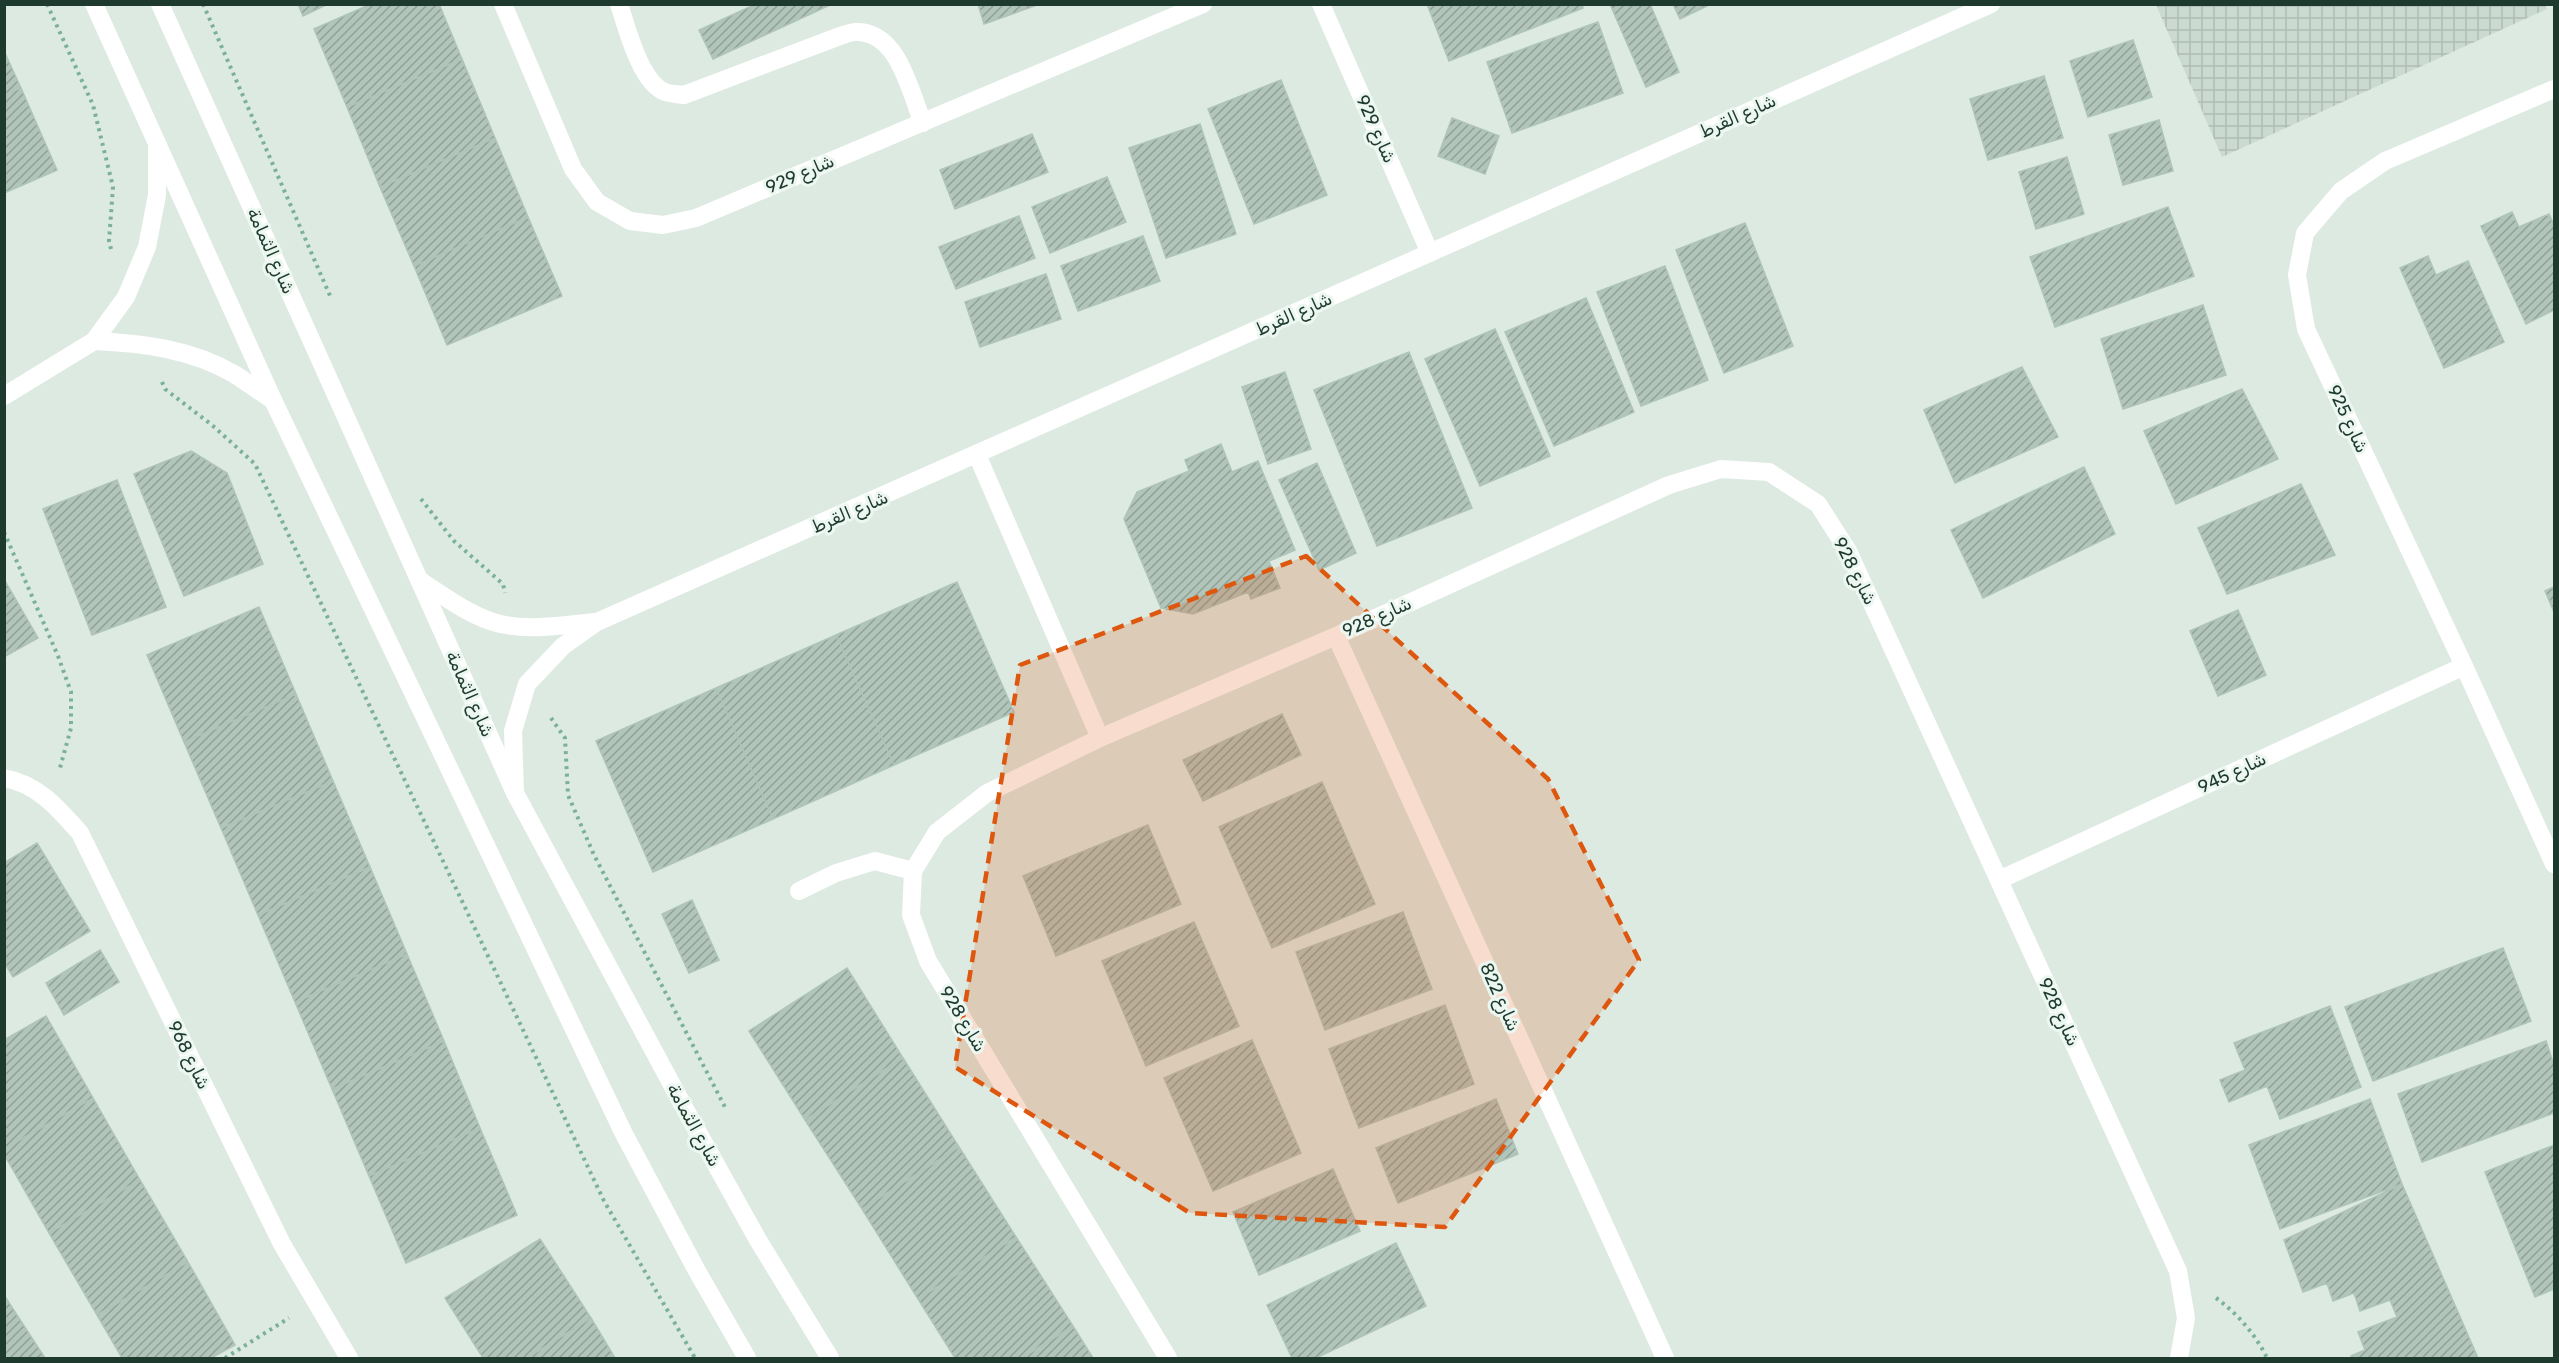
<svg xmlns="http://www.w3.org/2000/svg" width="2559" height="1363" font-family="Rubik,Cairo,sans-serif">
<defs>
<pattern id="industrial-grid" width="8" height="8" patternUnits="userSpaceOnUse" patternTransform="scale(1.5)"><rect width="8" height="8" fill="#cbdad1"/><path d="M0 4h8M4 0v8" fill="none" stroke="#aebcb4"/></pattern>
<pattern id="building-hatch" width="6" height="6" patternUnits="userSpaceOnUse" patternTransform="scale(1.5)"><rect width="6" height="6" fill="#b2c5bb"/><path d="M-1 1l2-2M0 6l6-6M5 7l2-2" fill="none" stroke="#90a198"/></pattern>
</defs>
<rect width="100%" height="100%" fill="#ddeae2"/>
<path fill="url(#industrial-grid)" d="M2545 4 2547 9 2222 157 2156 5Z"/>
<path fill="url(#building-hatch)" stroke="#afc4b9" stroke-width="1.5" d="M298 4H328L303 16Z
M371 4H439L462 59 347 107 314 29Z
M756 4H832L713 59 699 30Z
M978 4H1040L984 24Z
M1427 4H1582L1583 8 1449 61Z
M1610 4H1650L1679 72 1646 87Z
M1673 4H1711L1680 19Z
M1598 22 1623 93 1512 133 1487 62Z
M2133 40 2152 97 2088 117 2070 61Z
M4 51 21 88 4 95Z
M462 59 495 138 380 187 347 107Z
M2044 76 2063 138 1988 160 1970 99Z
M1281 80 1327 195 1254 224 1208 109Z
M21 88 57 170 4 193V95Z
M1452 118 1499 136 1485 174 1438 156Z
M2159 120 2173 171 2123 185 2109 135Z
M1200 124 1236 234 1166 258 1129 148Z
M1032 134 1048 172 955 209 940 170Z
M495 138 528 217 414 266 380 187Z
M2067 157 2084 214 2036 229 2019 172Z
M1107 177 1126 222 1050 253 1032 207Z
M2168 207 2194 276 2055 327 2030 257Z
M2512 212 2519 227 2549 214 2554 225V310L2526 324 2481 226Z
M1019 216 1035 258 956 289 939 247Z
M528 217 562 296 447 345 414 266Z
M1745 223 1793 346 1724 373 1676 250Z
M1143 236 1160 281 1078 311 1061 266Z
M2428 256 2436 275 2468 261 2504 342 2444 368 2400 268Z
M1665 266 1708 380 1641 406 1597 292Z
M1046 274 1061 319 980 347 965 302Z
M1586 298 1634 412 1554 446 1505 332Z
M2203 305 2226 375 2123 409 2101 339Z
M1495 329 1550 456 1480 486 1425 359Z
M1409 352 1472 508 1377 546 1314 390Z
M2022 367 2058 437 1955 483 1924 410Z
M1285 372 1311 449 1268 464 1242 387Z
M2242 389 2278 459 2176 504 2144 431Z
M1221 444 1232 472 1258 461 1295 550 1269 561 1280 588 1251 599 1248 592 1193 614 1161 608 1124 519 1137 492 1189 471 1185 460Z
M191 451 227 473 263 564 184 596 134 474Z
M1317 463 1356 553 1319 570 1279 480Z
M2084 467 2115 534 1983 598 1951 530Z
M117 480 166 607 92 635 43 509Z
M2301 484 2335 555 2227 594 2198 528Z
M4 579 38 638 4 657Z
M957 582 1014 712 894 765 836 635Z
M2554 587V612L2545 591Z
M259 607 296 694 184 742 147 655Z
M2238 610 2266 675 2218 696 2190 631Z
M836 635 894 765 773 819 716 688Z
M716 688 773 819 653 872 596 741Z
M296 694 333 781 221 828 184 742Z
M1282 714 1301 755 1203 801 1183 760Z
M333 781 370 867 258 915 221 828Z
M1322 782 1375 904 1272 948 1219 827Z
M1148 825 1181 904 1056 956 1023 876Z
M37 843 90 931 13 977 4 962V863Z
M370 867 407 954 295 1002 258 915Z
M692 900 719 960 689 973 662 914Z
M1403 912 1432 989 1325 1030 1296 952Z
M1194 922 1239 1026 1146 1066 1102 961Z
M2503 948 2531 1021 2373 1081 2345 1007Z
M100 950 119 982 64 1015 46 983Z
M407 954 444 1041 332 1089 295 1002Z
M847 968 903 1058 805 1120 749 1031Z
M1445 1005 1474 1084 1359 1128 1329 1049Z
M2330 1006 2361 1087 2280 1119 2267 1086 2229 1102 2220 1080 2245 1070 2234 1043Z
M46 1016 93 1098 4 1149V1040Z
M1252 1040 1301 1153 1213 1191 1164 1078Z
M444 1041 480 1128 369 1176 332 1089Z
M2546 1041 2554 1065V1113L2422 1162 2398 1094Z
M903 1058 959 1147 862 1209 805 1120Z
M93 1098 140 1180 49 1233 4 1154V1149Z
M1496 1099 1518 1154 1398 1203 1376 1148Z
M2370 1099 2402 1184 2280 1229 2249 1145Z
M480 1128 517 1215 406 1263 369 1176Z
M2554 1145V1289L2535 1297 2485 1172Z
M959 1147 1016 1237 918 1299 862 1209Z
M1333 1169 1360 1231 1259 1275 1233 1212Z
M140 1180 188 1262 97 1315 49 1233Z
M2402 1184 2478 1358H2352L2351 1356 2365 1350 2358 1332 2397 1317 2390 1300 2360 1311 2354 1293 2333 1301 2327 1283 2303 1292 2284 1240Z
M1016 1237 1073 1326 1022 1358H955L918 1299Z
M540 1239 591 1318 527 1358H483L445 1298Z
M1396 1243 1426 1306 1316 1358H1292L1267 1305Z
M188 1262 235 1345 211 1358H122L97 1315Z
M4 1295 45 1358H4Z
M591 1318 615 1358H527Z
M1073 1326 1093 1358H1022Z"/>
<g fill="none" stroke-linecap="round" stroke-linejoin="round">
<path stroke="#7bb099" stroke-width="4" stroke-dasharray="3 4.5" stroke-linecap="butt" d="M47 4 93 105 113 187 109 241 111 249
M203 4 331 298
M162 382 165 389 212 425 255 464 604 1201 695 1358
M421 499 454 541 503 584 505 593
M4 532 58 656 71 692V728L60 768
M551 718 565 738 568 795 594 855 726 1109
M2216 1298C2237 1313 2256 1335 2267 1358
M225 1358 289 1318"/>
<path stroke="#fff" stroke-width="18" d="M619 4C627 28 640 82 665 92 670 94 678 94 684 95L840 36C846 34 853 31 858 32 899 33 910 92 923 123
M799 891 836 873 875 861 913 871"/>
<path stroke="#fff" stroke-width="18" d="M503 4 573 169 597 202 630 221 663 225 696 218 1203 4
M1321 4 1430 253
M2554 89 2385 161 2341 191 2305 233 2297 275 2306 329 2464 666 2554 864
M94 341C142 343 191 349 234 374 247 382 260 392 273 400
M4 396 94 341 126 297 147 247 157 195V143
M978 457 1100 738
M419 580C442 595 466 613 493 622 524 632 563 625 595 622
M1336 636 1665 1358
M4 778C38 784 59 809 80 833L282 1244 349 1358
M515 793 513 731 527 684 563 646 597 622C1063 420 1526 210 1991 4
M1999 880 2464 666
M1168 1358 928 961 911 915 913 871 937 832 987 793 1100 738 1336 636 1669 485 1721 469 1769 472 1818 504 1848 551 2178 1271 2186 1318 2179 1358"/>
<path stroke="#fff" stroke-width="18" d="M94 4 273 400 624 1134 697 1271 747 1358
M160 4 515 793 685 1109 758 1240 830 1358"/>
</g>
<path fill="#de570e" fill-opacity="0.2" stroke="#de570e" stroke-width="4.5" stroke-dasharray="12 8" stroke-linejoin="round" d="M1306 556 1548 779 1639 960 1445 1227 1190 1213 955 1067 1020 665Z"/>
<g text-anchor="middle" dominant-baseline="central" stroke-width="6" stroke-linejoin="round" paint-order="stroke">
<g font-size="18" fill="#1e3a2f" stroke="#edf7f1">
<text transform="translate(1738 116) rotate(-24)">شارع القرط</text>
<text transform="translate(1376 129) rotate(66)">شارع 929</text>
<text transform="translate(800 174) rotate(-23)">شارع 929</text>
<text transform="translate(271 251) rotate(66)">شارع الثمامة</text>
<text transform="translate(1294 314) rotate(-24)">شارع القرط</text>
<text transform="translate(2348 419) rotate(65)">شارع 925</text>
<text transform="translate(850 512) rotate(-23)">شارع القرط</text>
<text transform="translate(1855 571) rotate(63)">شارع 928</text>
<text transform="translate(1377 617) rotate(-24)">شارع 928</text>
<text transform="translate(470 694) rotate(66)">شارع الثمامة</text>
<text transform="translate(2232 773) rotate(-25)">شارع 945</text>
<text transform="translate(1500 997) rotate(66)">شارع 822</text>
<text transform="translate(2059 1012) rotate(65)">شارع 928</text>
<text transform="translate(963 1019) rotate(59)">شارع 928</text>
<text transform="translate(189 1055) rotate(64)">شارع 968</text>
<text transform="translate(694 1125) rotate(61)">شارع الثمامة</text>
</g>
</g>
<rect width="2559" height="1363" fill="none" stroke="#1e3a2f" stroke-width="12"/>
</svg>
